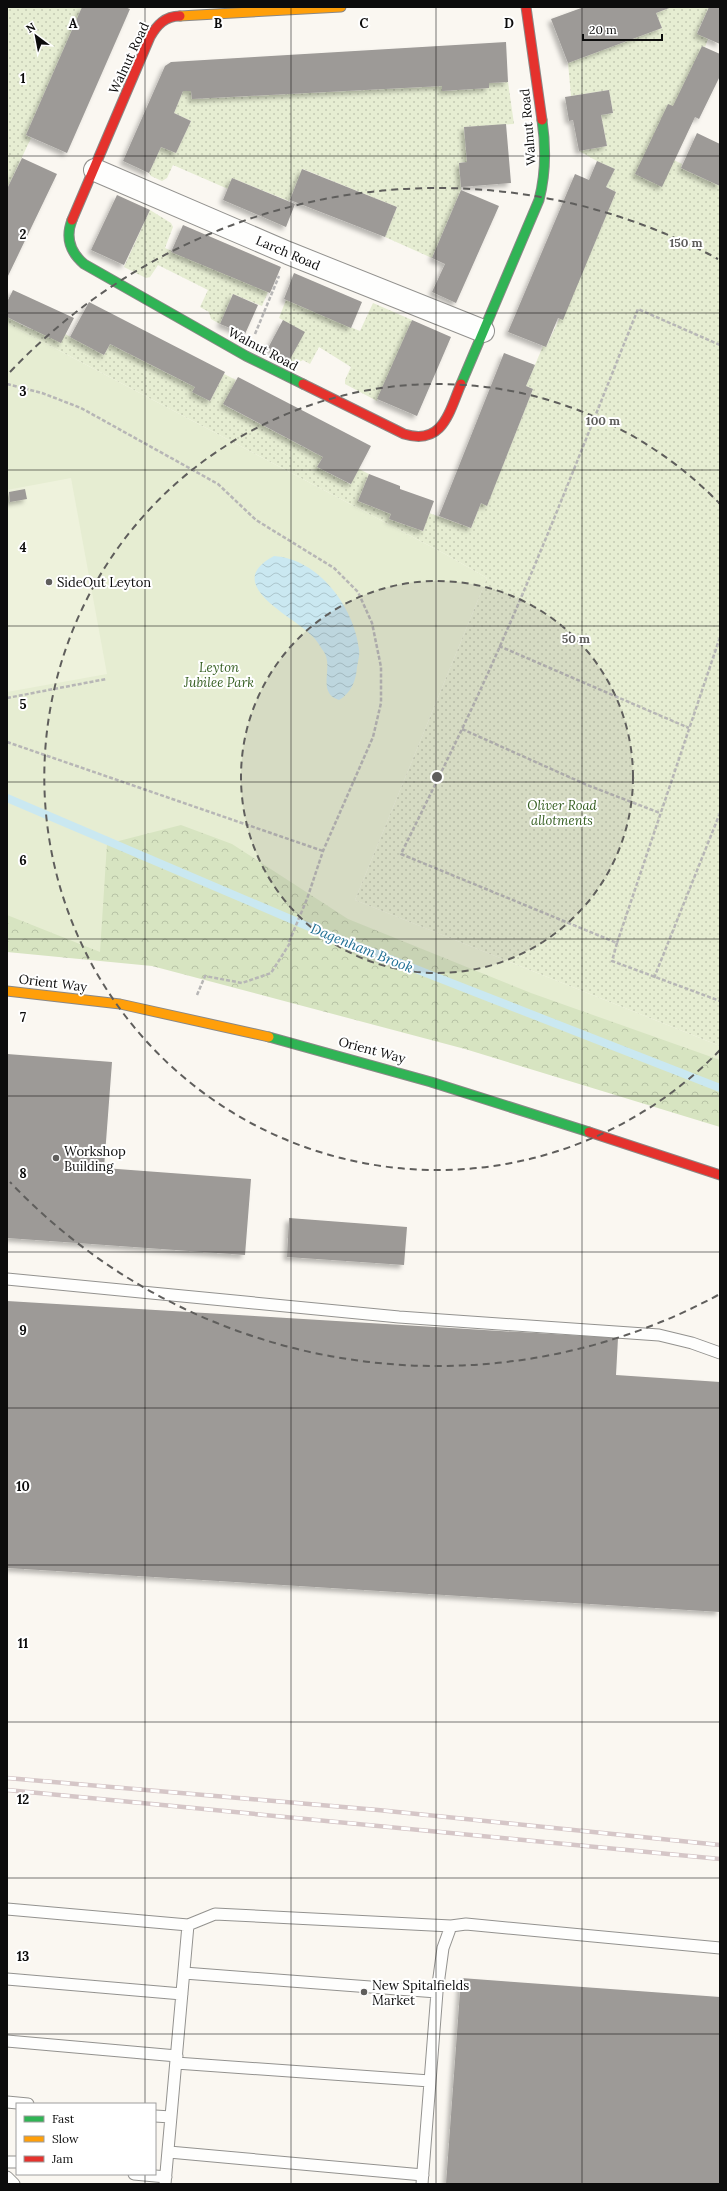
<svg xmlns="http://www.w3.org/2000/svg" width="727" height="2191" font-family="Lora,serif">
<defs>
<pattern id="forest-crowns" width="20" height="18" patternUnits="userSpaceOnUse"><rect width="20" height="18" fill="#d7e4c1"/><path d="M2 6a3 3 0 1 1 6 0M12 15a3 3 0 1 1 6 0" fill="none" stroke="#b7c2a5"/></pattern>
<pattern id="garden-dots" width="8" height="8" patternUnits="userSpaceOnUse"><rect width="8" height="8" fill="#e6edd2"/><path d="M2 2h.1M6 6h.1" fill="none" stroke="#c4cab3" stroke-width="1.8" stroke-linecap="round"/></pattern>
<pattern id="water-waves" width="16" height="10" patternUnits="userSpaceOnUse"><rect width="16" height="10" fill="#cae8f1"/><path d="M0 5q4-4 8 0t8 0" fill="none" stroke="#acc6cd"/></pattern>
<filter id="shadow"><feDropShadow dx="-3.5" dy="3.5" stdDeviation="2" flood-color="#0004"/></filter>
</defs>
<rect width="100%" height="100%" fill="#faf7f1"/>
<path fill="#e6edd2" d="M7 323 445 554 487 578 355 900 720 1046V1113L324 996 54 946 7 943Z"/>
<path fill="url(#forest-crowns)" d="M181 825 232 844 348 919 531 993 720 1060V1127L465 1049 152 966 7 952V915L100 952 107 844Z"/>
<path fill="url(#garden-dots)" d="M7 7H82L26 135 31 138 7 189Z
M672 7H709L697 33 708 39 705 47 702 46 674 160 682 164 681 168 720 186V1046L355 900 487 578 445 554 7 323V317L30 329 32 327 65 334 104 355 110 344 195 387 193 392 210 401 224 374 236 380 224 405 323 457 317 467 350 484 359 469 369 474 358 501 391 514 389 519 423 531 429 513 471 528 481 503 487 505 533 389 526 386 543 346 546 347 590 254 616 192 606 187 615 169 597 161 579 151 607 146 601 115 613 113 609 90 571 96 568 63 662 28 656 13Z
M508 82 514 124 464 127 467 162 459 163 461 190 432 258 385 237 397 207 303 169 289 201 232 178 228 189 173 165 167 178 162 181 151 176 149 173 161 147 176 153 191 121 174 113 183 91H191L192 99 442 86V91L489 88V83Z
M150 210 171 223 173 227 165 248 268 292 262 306 233 294 220 324 211 319 209 312 200 307 208 290 158 265 150 277 146 278 124 267Z
M286 300 360 331 373 303 412 320 377 401 345 384V380L351 367 319 347 310 364 303 360 296 364 289 360 304 332 279 318Z"/>
<path fill="#eef2dc" d="M71 478 107 674 7 692V490Z"/>
<path fill="url(#water-waves)" d="M274 556C319 559 354 607 359 649 360 655 358 661 357 667 356 681 351 693 339 700 316 693 334 667 324 652 320 646 316 639 311 635 291 615 221 584 274 556Z"/>
<g fill="none" stroke-linecap="round" stroke-linejoin="round">
<path stroke="#cae8f1" stroke-width="8" d="M7 798 321 932 720 1088"/>
</g>
<path fill="#9d9a97" filter="url(#shadow)" d="M82 7H125L130 9 67 153 26 135Z
M584 7H672L656 13 662 28 568 63 551 19Z
M709 7H720V44L697 34Z
M506 42 508 82 489 83V88L442 91V86L192 99 191 91H183L174 113 191 121 176 153 161 147 149 173 123 161 165 66 171 62Z
M702 46 720 54V76L699 119 695 117 662 187 635 174 668 104 673 106Z
M609 90 613 113 601 115 607 146 579 151 573 120 569 121 565 97Z
M506 124 511 183 461 187 459 163 467 162 464 127Z
M697 133 720 144V186L681 168Z
M22 158 57 174 7 278V189Z
M597 161 615 169 606 187 616 192 563 320 558 318 546 347 508 332 575 174 589 180Z
M302 169 397 207 385 237 290 200Z
M232 178 295 204 286 227 223 200Z
M461 190 499 206 456 303 432 292 445 264 432 258Z
M117 195 150 210 124 265 91 250Z
M183 225 281 267 270 293 171 252Z
M294 273 362 302 351 328 284 299Z
M13 290 74 318 61 343 7 317V302Z
M233 294 258 305 245 334 220 324Z
M89 302 225 372 210 401 192 392 195 387 110 344 104 355 70 337Z
M283 320 305 332 290 359 268 348Z
M412 320 451 337 417 416 377 399Z
M504 353 535 365 526 386 533 389 487 506 481 503 471 528 439 516Z
M238 377 371 446 351 484 317 467 323 457 223 404Z
M369 474 400 486V489L434 501 423 531 389 519 391 514 358 501Z
M25 489 27 499 10 502 9 492Z
M7 1054 112 1062 104 1168 251 1179 245 1255 7 1238Z
M289 1218 407 1227 404 1265 287 1257Z
M7 1301 618 1338 616 1375 720 1382V1612L7 1568Z
M461 1978 720 1997V2184H446Z"/>
<g fill="none" stroke-linecap="round" stroke-linejoin="round">
<defs>
<path id="lane" d="M7 1279 399 1317 659 1335 692 1343 720 1353
M7 1909 188 1925 215 1914 451 1926 466 1924 720 1948
M184 1973 437 1992
M7 1979 182 1994
M7 2041 177 2056
M176 2063 430 2081
M7 2102 28 2104
M155 2116 171 2117
M169 2152 423 2175
M7 2162H17
M134 2174 166 2177
M7 2177 14 2184
M165 2184 188 1925
M422 2184 437 1992 443 1948 451 1926"/>
<path id="street" d="M95 170 288 253 483 331"/>
<path id="fast" d="M72 220C65 238 70 252 84 264L246 356 303 384
M461 384 539 200C546 173 546 147 542 120
M269 1037 431 1082 589 1132"/>
<path id="slow" d="M180 16 341 7
M7 991 120 1004 269 1037"/>
<path id="jam" d="M526 7 542 120
M72 220 150 37C157 25 165 16 180 16
M303 384 404 434C443 446 449 412 461 384
M589 1132 720 1175"/>
</defs>
<use href="#lane" stroke="#93928f" stroke-width="13"/>
<use href="#street" stroke="#93928f" stroke-width="24"/>
<use href="#fast" stroke="#8a8886" stroke-width="11"/>
<use href="#slow" stroke="#8a8886" stroke-width="11"/>
<use href="#jam" stroke="#8a8886" stroke-width="11"/>
<path stroke="#b7b6b6" stroke-width="2.5" stroke-dasharray="4 2" stroke-linecap="butt" d="M255 334 279 276
M720 345 638 309C584 443 533 577 472 708 449 757 425 805 401 854L617 943 720 637
M7 384 42 393 81 408 218 484 256 520 334 568 358 592 372 623 381 667V703L373 737 323 851 307 899 289 942
M499 646 689 728
M7 698 106 679
M462 729 587 785 660 813
M7 742 323 851
M617 943 612 961 720 1001
M654 978 720 813
M197 995 205 976 242 983 271 973 290 943"/>
<use href="#lane" stroke="#fefefd" stroke-width="11"/>
<use href="#street" stroke="#fefefd" stroke-width="22"/>
<use href="#fast" stroke="#30b455" stroke-width="9"/>
<use href="#slow" stroke="#ff9f0a" stroke-width="9"/>
<use href="#jam" stroke="#e5322d" stroke-width="9"/>
<defs>
<path id="rail" d="M7 1778 378 1810 720 1845
M7 1790 720 1859"/>
</defs>
<use href="#rail" stroke="#d5c6c7" stroke-width="4.5"/>
<use href="#rail" stroke="#fff" stroke-width="3" stroke-dasharray="9" stroke-linecap="butt"/>
</g>
<path fill="none" stroke="#0c0c0c" stroke-width="1" stroke-opacity="0.55" d="M145 7V2104M291 7V2184M436 7V2184M582 7V2184M7 156H720M7 313H720M7 470H720M7 626H720M7 782H720M7 939H720M7 1096H720M7 1252H720M7 1408H720M7 1565H720M7 1722H720M7 1878H720M7 2034H720M145 2174V2184"/>
<circle cx="437" cy="777" r="196" fill="#5f5e5c" fill-opacity=".12"/>
<g fill="none" stroke="#5f5e5c" stroke-width="2" stroke-dasharray="7 5">
<circle cx="437" cy="777" r="196"/>
<path d="M720 1050A393 393 0 1 1 720 504"/>
<path d="M718 1295A589 589 0 0 1 10 1182M10 372A589 589 0 0 1 718 259"/>
</g>
<g fill="#5f5e5c" stroke="#fff" stroke-width="1.5">
<circle cx="49" cy="582" r="4"/>
<circle cx="56" cy="1158" r="4"/>
<circle cx="364" cy="1992" r="4"/>
</g>
<g text-anchor="middle" dominant-baseline="central" stroke-width="4" stroke-linejoin="round" paint-order="stroke">
<g font-size="13" fill="#0c0c0c" stroke="#fff">
<text transform="translate(129 58) rotate(-65)">Walnut Road</text>
<text transform="translate(528 127) rotate(-95)">Walnut Road</text>
<text transform="translate(288 253) rotate(23)">Larch Road</text>
<text transform="translate(263 349) rotate(28)">Walnut Road</text>
<text transform="translate(53 983) rotate(7)">Orient Way</text>
<text transform="translate(372 1050) rotate(15)">Orient Way</text>
</g>
<g font-size="13" fill="#0c0c0c" stroke="#fff" text-anchor="start">
<text x="57" y="582">SideOut Leyton</text>
<text x="64" y="1151">Workshop<tspan x="64" dy="15">Building</tspan></text>
<text x="372" y="1985">New Spitalfields<tspan x="372" dy="15">Market</tspan></text>
</g>
<g font-size="13" font-style="italic" fill="#365f22" stroke="#fff">
<text x="219" y="667">Leyton<tspan x="219" dy="15">Jubilee Park</tspan></text>
<text x="562" y="805">Oliver Road<tspan x="562" dy="15">allotments</tspan></text>
</g>
<g font-size="14" font-style="italic" fill="#1f6f94" stroke="#fff">
<text transform="translate(362 948) rotate(22)">Dagenham Brook</text>
</g>
</g>
<g font-size="13" text-anchor="middle" font-weight="bold" fill="#0c0c0c" stroke="#fff" stroke-width="4" stroke-linejoin="round" paint-order="stroke">
<text x="73" y="28">A</text>
<text x="218" y="28">B</text>
<text x="364" y="28">C</text>
<text x="509" y="28">D</text>
<text x="23" y="83">1</text>
<text x="23" y="239">2</text>
<text x="23" y="396">3</text>
<text x="23" y="552">4</text>
<text x="23" y="709">5</text>
<text x="23" y="865">6</text>
<text x="23" y="1022">7</text>
<text x="23" y="1178">8</text>
<text x="23" y="1335">9</text>
<text x="23" y="1491">10</text>
<text x="23" y="1648">11</text>
<text x="23" y="1804">12</text>
<text x="23" y="1961">13</text>
</g>
<circle cx="437" cy="777" r="6" fill="#5f5e5c" stroke="#fff" stroke-width="2"/>
<g font-size="12" text-anchor="middle" font-weight="bold" fill="#5f5e5c" stroke="#fff" stroke-width="4" stroke-linejoin="round" paint-order="stroke">
<text x="686" y="247">150 m</text>
<text x="603" y="425">100 m</text>
<text x="576" y="643">50 m</text>
</g>
<rect width="727" height="2191" fill="none" stroke="#0c0c0c" stroke-width="16"/>
<rect x="16" y="2103" width="140" height="72" fill="#ffffff" stroke="#9e9e9e"/>
<rect x="24" y="2116" width="20" height="6" fill="#30b455" stroke="#9e9e9e"/>
<text x="52" y="2123" font-size="12" fill="#0c0c0c">Fast</text>
<rect x="24" y="2136" width="20" height="6" fill="#ff9f0a" stroke="#9e9e9e"/>
<text x="52" y="2143" font-size="12" fill="#0c0c0c">Slow</text>
<rect x="24" y="2156" width="20" height="6" fill="#e5322d" stroke="#9e9e9e"/>
<text x="52" y="2163" font-size="12" fill="#0c0c0c">Jam</text>
<g transform="translate(36 36) rotate(328)" stroke="#ffffff" stroke-width="3" paint-order="stroke">
<path d="M0-3L7 15L0 10L-7 15Z" fill="#0c0c0c"/>
<text y="-6" font-size="11" font-weight="bold" text-anchor="middle" fill="#0c0c0c">N</text>
</g>
<path d="M583 34v6h79v-6" fill="none" stroke="#0c0c0c" stroke-width="2"/>
<text x="589" y="34" font-size="12" fill="#0c0c0c" stroke="#ffffff" stroke-width="3" paint-order="stroke">20 m</text>
</svg>
